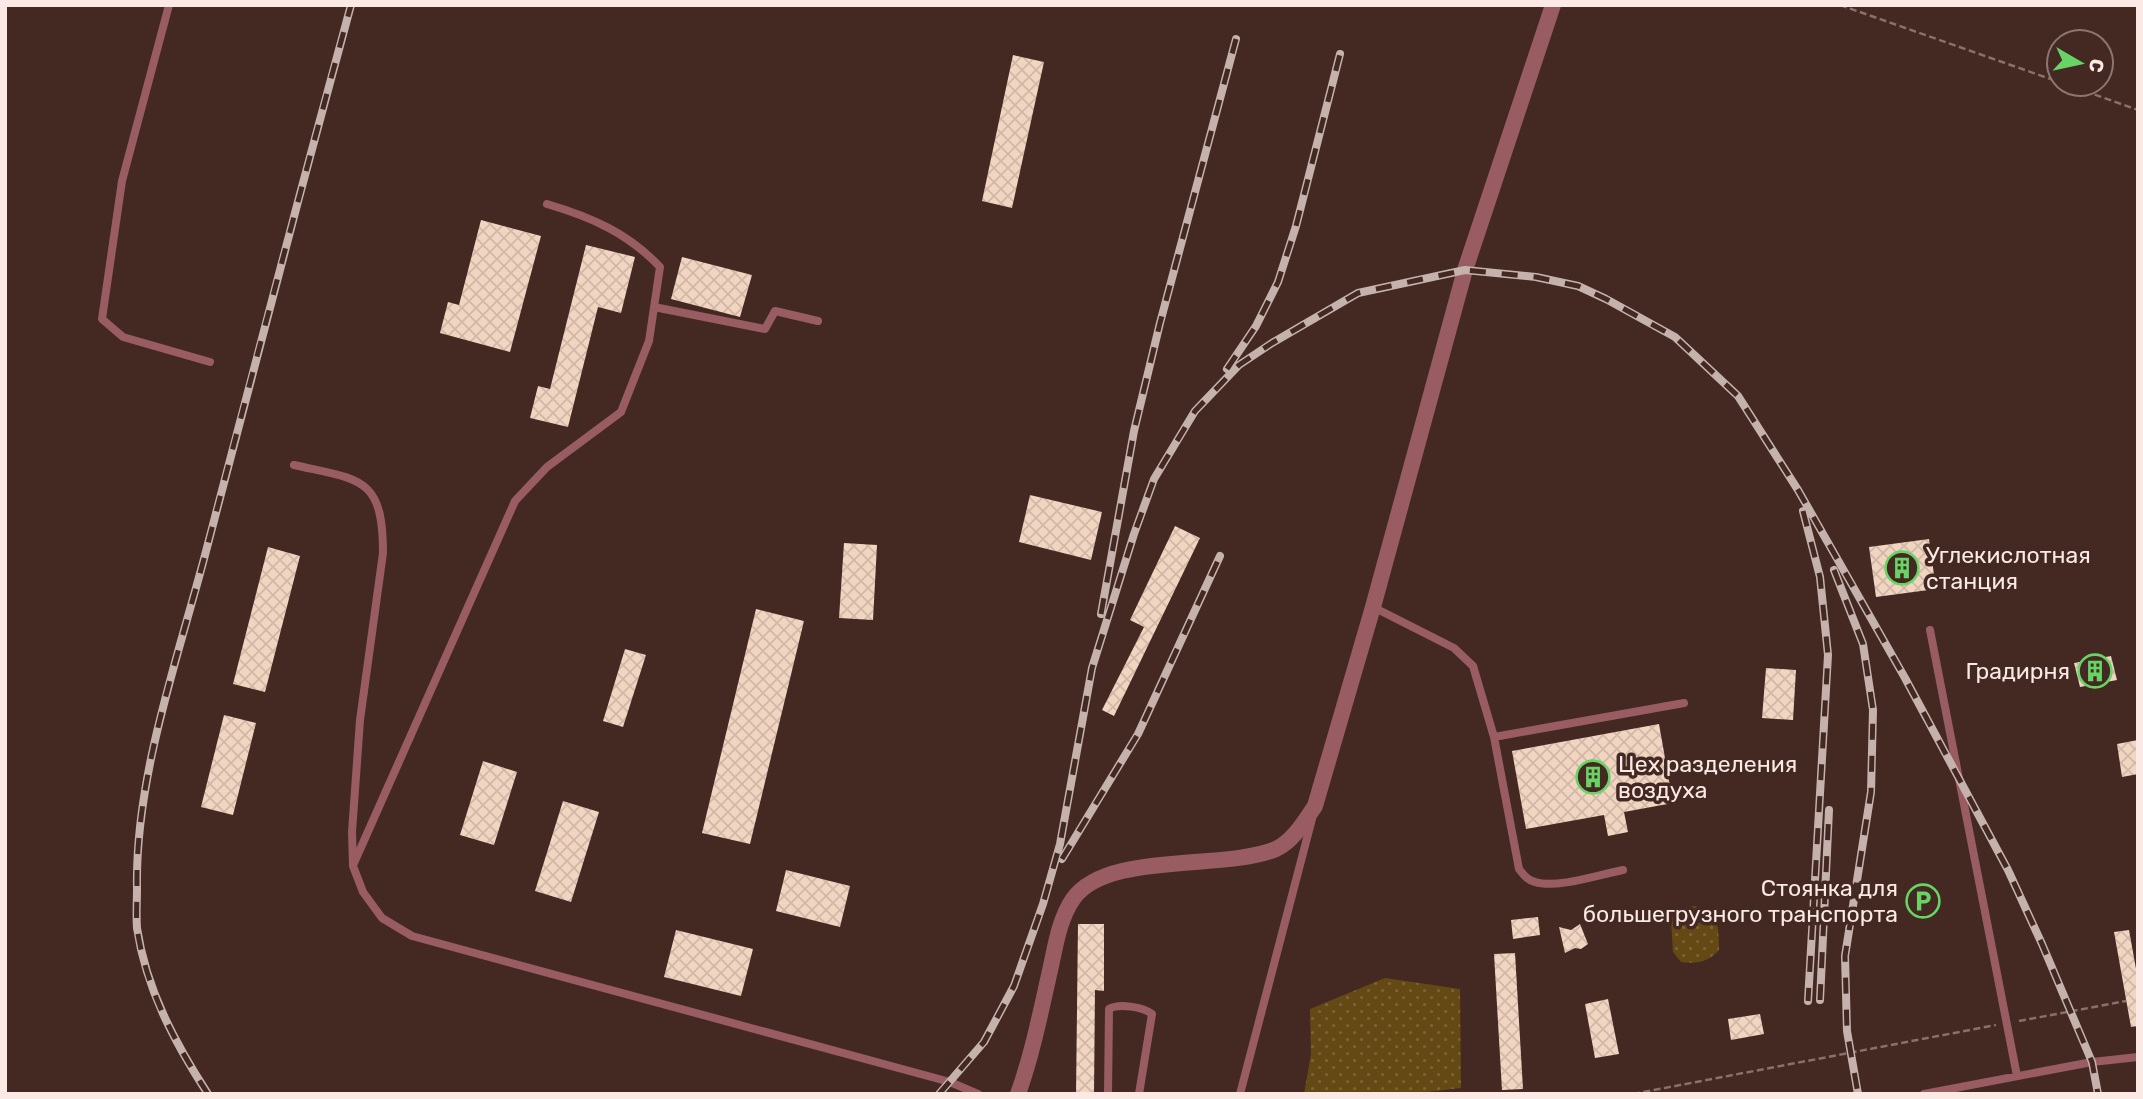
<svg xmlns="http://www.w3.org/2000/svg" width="2143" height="1099" font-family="Rubik,sans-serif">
<defs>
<pattern id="grass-dots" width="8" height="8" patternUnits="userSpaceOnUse" patternTransform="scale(1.75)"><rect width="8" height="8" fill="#654914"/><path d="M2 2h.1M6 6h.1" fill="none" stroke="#7c6336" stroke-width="1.8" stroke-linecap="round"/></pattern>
<pattern id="building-cross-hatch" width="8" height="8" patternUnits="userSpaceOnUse" patternTransform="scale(1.75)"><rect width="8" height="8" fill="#f1d5c1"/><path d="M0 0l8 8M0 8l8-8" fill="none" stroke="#d0b8a8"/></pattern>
</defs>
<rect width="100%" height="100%" fill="#432922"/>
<path fill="url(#grass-dots)" d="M1696 906C1719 913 1719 928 1719 950 1708 962 1698 964 1681 962L1673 952 1671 919 1681 908Z
M1385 978 1460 989 1461 1088 1410 1094H1304L1311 1054 1310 1009Z"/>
<path fill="url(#building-cross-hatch)" d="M1013 55 1044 62 1012 208 982 201Z
M481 220 541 236 510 352 440 333 448 302 459 305Z
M586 245 635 257 621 313 598 307 568 427 530 418 538 386 550 389Z
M682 257 752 275 740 317 671 299Z
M1030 495 1102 512 1091 560 1019 542Z
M1175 526 1200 538 1114 716 1102 710 1144 627 1130 620Z
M1929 539 1936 589 1876 597 1869 547Z
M844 543 877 545 873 620 839 618Z
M268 547 300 556 265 692 233 684Z
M756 609 804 621 750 844 702 833Z
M625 649 646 655 623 727 603 721Z
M2111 656 2117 680 2080 687 2074 663Z
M1766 668 1796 670 1793 720 1762 718Z
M224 715 256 723 233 815 201 807Z
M1659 724 1673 803 1624 812 1628 832 1608 836 1604 815 1526 829 1512 751Z
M2138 740V774L2122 777 2117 744Z
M483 761 517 772 494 845 460 835Z
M563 801 599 812 571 902 535 891Z
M786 870 850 886 840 927 776 911Z
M1538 917 1540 935 1513 939 1511 920Z
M1078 924H1104V991L1095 990 1094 1094H1076Z
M1580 924 1588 944 1581 949 1575 948 1565 953 1559 927 1571 930Z
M676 930 753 949 741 996 664 977Z
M2129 930 2138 980V1026L2131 1027 2114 932Z
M1515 953 1523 1089 1502 1090 1494 954Z
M1608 999 1619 1054 1595 1058 1585 1004Z
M1760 1014 1764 1034 1731 1040 1728 1019Z"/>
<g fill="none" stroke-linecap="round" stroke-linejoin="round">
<path stroke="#88716b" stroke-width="2.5" stroke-dasharray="7 3.5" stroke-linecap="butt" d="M1840 5 2059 82
M2065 84 2138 110
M2019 1021 2126 1001
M1633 1094 1996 1025"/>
<path stroke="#995c62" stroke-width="8" d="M169 5 122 181 102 319 123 337 210 362
M654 307 765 329 775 311 818 321
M294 465C360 480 383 476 383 553L360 720 352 832 353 866 363 892 382 918 412 936 950 1082 978 1094
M1373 607 1454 648 1473 666 1494 737
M1930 630 2017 1076
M354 863 515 501 547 467 621 412 649 341 660 267C628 233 591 217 547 204
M1623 870C1601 874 1557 889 1535 882 1527 880 1524 875 1519 869L1494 737 1684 703
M1108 1094 1109 1009C1119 1003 1143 1007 1152 1014L1139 1094
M1240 1094 1312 819
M1924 1094 2092 1062 2138 1057"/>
<path stroke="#995c62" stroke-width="16" d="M1018 1094C1032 1055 1040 1015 1049 975 1055 950 1058 921 1073 899 1107 851 1222 871 1276 849 1293 841 1305 821 1315 806L1373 607 1465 270 1553 5"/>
<defs>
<path id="rail" d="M1227 369 1256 326 1278 282 1296 226 1340 54
M1803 511 1820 577 1828 655 1808 1001
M1834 570 1863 644 1873 710 1871 792 1845 956 1847 1031 1858 1094
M1101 614 1134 431 1160 323 1236 39
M1062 859 1138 734 1220 556
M1820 1000 1829 810
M208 1094C175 1043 146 989 137 928 136 915 137 901 137 888 135 778 177 661 205 555 253 371 301 188 351 5
M939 1094 984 1042 1014 986 1043 904 1060 844 1092 668 1134 534 1154 479 1195 411 1239 365 1272 343 1358 293 1465 270 1536 277 1578 286 1606 299 1675 337 1738 396 1798 490 1905 678 2008 870 2042 944 2092 1062 2098 1094"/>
</defs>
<use href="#rail" stroke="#c6b2ad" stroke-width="8"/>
<use href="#rail" stroke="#432922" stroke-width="5" stroke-dasharray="16" stroke-linecap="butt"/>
</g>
<defs>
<symbol id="building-ring" viewBox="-11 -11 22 22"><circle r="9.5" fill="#432922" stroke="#67d465" stroke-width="1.5"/><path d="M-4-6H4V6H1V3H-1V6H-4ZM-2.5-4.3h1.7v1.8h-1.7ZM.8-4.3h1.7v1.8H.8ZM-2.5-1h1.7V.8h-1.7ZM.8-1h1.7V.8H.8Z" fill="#67d465"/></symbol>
<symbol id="parking-ring" viewBox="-11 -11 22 22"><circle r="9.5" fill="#432922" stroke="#67d465" stroke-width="1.5"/><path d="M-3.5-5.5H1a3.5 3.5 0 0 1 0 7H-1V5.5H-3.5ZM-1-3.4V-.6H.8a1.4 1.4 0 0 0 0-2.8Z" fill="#67d465"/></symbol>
</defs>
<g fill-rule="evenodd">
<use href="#building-ring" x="1883" y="549" width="38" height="38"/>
<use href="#building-ring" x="2076" y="652" width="38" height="38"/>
<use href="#building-ring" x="1574" y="758" width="38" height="38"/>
<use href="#parking-ring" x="1904" y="882" width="38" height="38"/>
</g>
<g text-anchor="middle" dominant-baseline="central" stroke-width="7" stroke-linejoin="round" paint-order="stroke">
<g font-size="23" fill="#fae9e4" stroke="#432922" text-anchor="start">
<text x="1926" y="555">Углекислотная<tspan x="1926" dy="26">станция</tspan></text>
<text x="2070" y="671" text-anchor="end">Градирня</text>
<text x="1618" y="764">Цех разделения<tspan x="1618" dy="26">воздуха</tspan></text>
<text x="1898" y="888" text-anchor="end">Стоянка для<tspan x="1898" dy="26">большегрузного транспорта</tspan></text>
</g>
</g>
<rect width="2143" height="1099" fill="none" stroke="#fae9e4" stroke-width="14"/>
<g transform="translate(2080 63) rotate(99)"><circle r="33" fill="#432922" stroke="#8c7670" stroke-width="2"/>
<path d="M0-5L12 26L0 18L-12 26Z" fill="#67d465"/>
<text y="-10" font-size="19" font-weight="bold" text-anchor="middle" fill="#fae9e4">С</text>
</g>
</svg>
